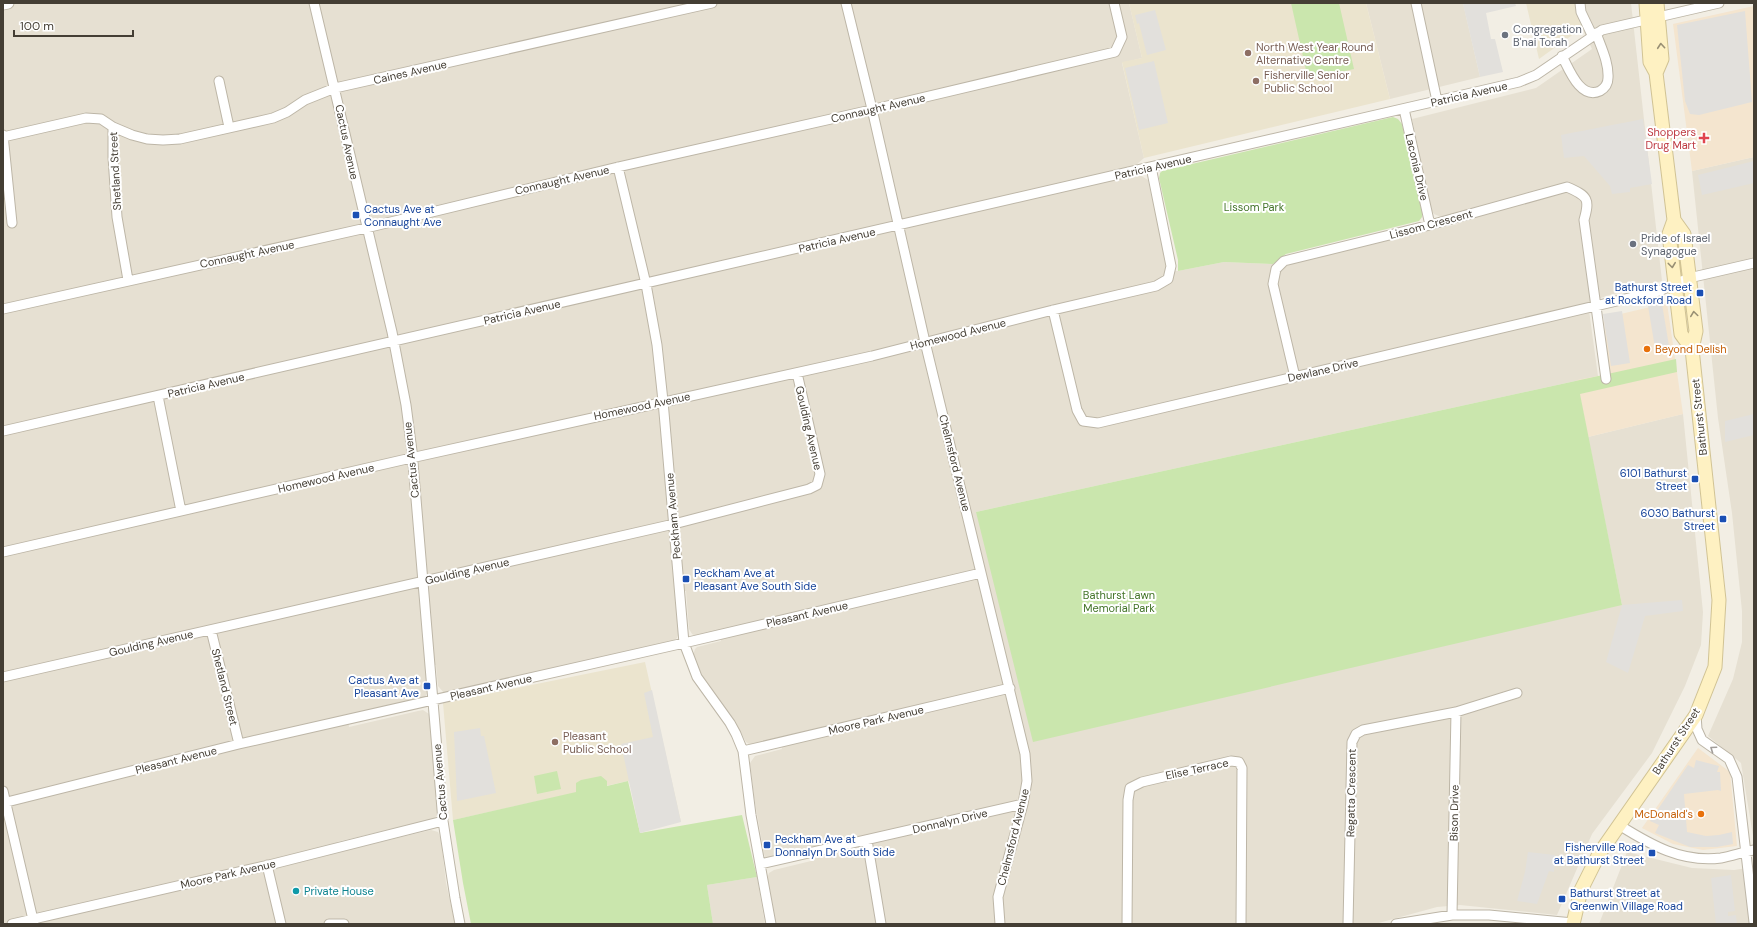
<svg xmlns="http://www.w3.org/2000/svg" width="1757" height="927" font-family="'DM Sans',sans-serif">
<rect width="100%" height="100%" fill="#f2eee4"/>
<path fill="#e6e0d2" d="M3 3H1129L1142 58 1122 63 1144 158 1136 165 1140 175 1148 180 1168 266V271H1178L1224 262 1273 264 1282 271 1285 267 1293 263 1458 224 1456 214 1441 217 1434 214 1432 211 1412 119 1536 88 1592 49 1582 28 1575 3H1631L1662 281 1606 296 1588 303 1598 376 976 512 1622 605 1588 437 1683 414 1703 612 1701 645 1685 686 1652 753 1592 834 1557 915 1460 905 1437 907 1375 924H775L767 879 769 873 774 870 811 861 809 851 766 859 764 854 754 797 750 763 755 756 782 749 780 739 752 746 746 742 732 717 704 680 693 655 695 649 697 647 721 641 719 631 696 636 692 634 689 629 686 591H675L679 632 677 638 673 641 444 693 438 686 436 665 426 666 428 691 425 697 348 717 349 727 418 711 423 710 429 714 439 811 438 815 433 819 337 842 339 852 431 830 438 832 441 839 446 883 455 924H3Z
M1366 3H1463L1480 77 1390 99Z
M1754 157V842L1741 763 1708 736 1733 679 1742 642V611L1732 513 1718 418 1692 171Z
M1627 852 1692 868 1734 870 1754 867V924H1599Z
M757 877 765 924H713L707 885Z"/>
<path fill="#f4e5cf" d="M1754 6V157L1692 171 1673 24Z
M1667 303 1683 414 1588 437 1577 380 1609 374 1604 318Z
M1698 748 1730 772 1737 846 1703 850 1673 844 1642 828Z"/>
<path fill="#ebe4ce" d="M1129 3H1366L1390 99 1144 158 1122 62 1142 58Z
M1526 3H1575L1582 28 1539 59Z
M645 662 681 822 628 781 453 820 443 703Z"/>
<path fill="#cae6ad" d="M1291 3H1339L1354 69 1308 79Z
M1393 117 1398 119 1402 124 1422 212V217L1419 221 1286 254 1273 264 1224 262 1178 271V260L1159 178 1160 173 1162 171Z
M1676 359 1677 372 1580 394 1622 605 1033 742 976 512Z
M557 771 561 789 537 794 534 776Z
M601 776 607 781V786L628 781 640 833 742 815 757 877 707 885 713 924H471L463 883 453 820 576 792V783L581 780Z"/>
<path fill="#e2e0dc" d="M1467 3H1515L1516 6 1486 13 1491 39H1495L1503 72 1480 77 1463 4Z
M1155 10 1166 50 1147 55 1139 23 1137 24 1135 15Z
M1745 11 1752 102 1699 115 1690 114 1685 101 1677 25Z
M1154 61 1168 123 1139 130 1125 68Z
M1643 119 1652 184 1630 188V192L1612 194 1610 186 1584 156 1564 158 1561 135Z
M1754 161V183L1702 195 1698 175Z
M1662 304 1670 352 1656 354 1648 306Z
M1622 311 1630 363 1611 366 1603 314Z
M1754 414V435L1725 442V421Z
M1682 600 1683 611 1645 616 1628 673 1606 662 1622 605Z
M652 690 681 822 640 833 621 744 653 737 644 693Z
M480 728 481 736H484L496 793 457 801 454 732Z
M1696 760 1719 766 1717 772H1720L1721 791 1718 790 1684 794 1687 832 1706 836 1719 835 1732 832 1733 844 1717 847H1690L1655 833 1659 825 1650 821 1688 765 1694 768Z
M1528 852 1555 855 1554 872 1549 871 1537 904 1517 901 1525 872Z
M1731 875 1735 911 1728 912V916L1736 915 1737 924H1716L1711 878Z"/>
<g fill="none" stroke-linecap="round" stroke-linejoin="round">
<defs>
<path id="minor" d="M314 3 392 332 406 405 412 451 443 821 455 898 460 924
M846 3 872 109 925 342 1025 754 1027 781 1023 804 998 897 1000 924
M1416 3 1437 101
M1580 3 1581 12 1592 35
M1562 56C1569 69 1580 100 1600 91 1605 88 1608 84 1608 78 1609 63 1601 47 1596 33
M219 81 229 127
M1404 109 1430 225
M113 127V157L117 217 128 280
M3 135 12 223
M3 137 86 118 101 119 113 127 132 135 147 139 163 140 180 139 273 118 287 112 305 100 335 88 712 3
M618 167 646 284 657 345 663 401 684 643 697 677 730 723 736 734 743 751 751 815 771 924
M3 309 366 228 618 167 862 112 1115 52 1122 37 1114 3
M1053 310 1077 410 1083 421 1098 423 1659 291 1689 278 1754 263
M1295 377 1273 284 1276 269 1284 261 1430 225 1567 187C1588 196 1590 199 1584 220L1606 379
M158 396 181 511
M3 431 1519 82 1536 75 1602 30 1719 3
M3 552 411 458 872 356 1053 310 1156 286 1168 279 1171 266 1151 167
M211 630 239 744
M3 677 674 524 809 489 817 485 820 474 797 373
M1696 715 1697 729 1702 740 1729 759 1737 777 1754 922
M743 751 1010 688
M3 791 34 924
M3 803 239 744 684 643 981 573
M1619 825C1651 845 1682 863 1721 858 1732 856 1743 852 1754 850
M867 840 881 924
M760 864 1023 804
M267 865 281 924
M1452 915 1456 712
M12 924 273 864 443 821
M329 924H344
M1127 924 1128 800 1130 788 1142 782 1231 761 1239 762 1242 768 1241 924
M1348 924 1352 742 1356 734 1363 730 1456 712 1517 693
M1396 924 1452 915H1489L1573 923"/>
<path id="tertiary" d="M3 4 8 3"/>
<path id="secondary" d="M1646 3 1650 62 1656 73 1674 220 1669 234 1681 334 1692 349
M1656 73 1662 59 1657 3
M1573 924 1581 890 1599 854 1696 715 1715 667 1719 600 1692 349 1696 331 1684 234 1674 220"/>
</defs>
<use href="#minor" stroke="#bdb6a7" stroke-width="11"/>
<use href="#tertiary" stroke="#bdb6a7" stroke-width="13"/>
<use href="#secondary" stroke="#d1c394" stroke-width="15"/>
<use href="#minor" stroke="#fff" stroke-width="9"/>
<use href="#tertiary" stroke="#fff" stroke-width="11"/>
<use href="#secondary" stroke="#fef1c2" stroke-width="13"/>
</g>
<defs><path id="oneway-chevron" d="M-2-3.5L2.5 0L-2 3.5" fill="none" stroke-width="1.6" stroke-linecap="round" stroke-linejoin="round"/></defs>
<g stroke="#988f74">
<use href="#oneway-chevron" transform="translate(1661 46) rotate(-95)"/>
<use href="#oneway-chevron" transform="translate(1672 265) rotate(83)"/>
<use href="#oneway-chevron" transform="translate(1694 314) rotate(-98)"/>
</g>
<use stroke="#a29e9a" href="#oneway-chevron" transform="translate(1713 749) rotate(-145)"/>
<g fill="#6b7280" stroke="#fff" stroke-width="1.5">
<circle cx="1505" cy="35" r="4"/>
<circle cx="1633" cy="244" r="4"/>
</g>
<g fill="#8d6e63" stroke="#fff" stroke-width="1.5">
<circle cx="1248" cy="53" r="4"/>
<circle cx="1256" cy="81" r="4"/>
<circle cx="555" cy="742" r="4"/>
</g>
<path fill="#e0444e" stroke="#fff" stroke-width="1.5" d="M1702 132h4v4h4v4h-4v4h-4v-4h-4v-4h4z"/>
<g fill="#1a4fb4" stroke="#fff" stroke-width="1.5">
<rect x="352" y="211" width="8" height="8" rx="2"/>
<rect x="1696" y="289" width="8" height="8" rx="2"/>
<rect x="1691" y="475" width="8" height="8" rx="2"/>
<rect x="1719" y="515" width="8" height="8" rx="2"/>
<rect x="682" y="575" width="8" height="8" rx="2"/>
<rect x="423" y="682" width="8" height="8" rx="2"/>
<rect x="763" y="841" width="8" height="8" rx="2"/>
<rect x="1648" y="849" width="8" height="8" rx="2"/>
<rect x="1558" y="895" width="8" height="8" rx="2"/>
</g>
<g fill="#e8710a" stroke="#fff" stroke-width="1.5">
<circle cx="1647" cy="349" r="4"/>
<circle cx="1701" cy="814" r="4"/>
</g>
<circle fill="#0f9aa8" stroke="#fff" stroke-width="1.5" cx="296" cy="891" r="4"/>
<g text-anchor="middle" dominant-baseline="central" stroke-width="4" stroke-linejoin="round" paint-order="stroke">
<g font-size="11" fill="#5b616d" stroke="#fff" text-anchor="start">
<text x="1513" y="29">Congregation<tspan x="1513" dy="13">B'nai Torah</tspan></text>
<text x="1641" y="238">Pride of Israel<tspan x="1641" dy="13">Synagogue</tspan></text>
</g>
<g font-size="11" fill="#785e54" stroke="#fff" text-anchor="start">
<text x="1256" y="47">North West Year Round<tspan x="1256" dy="13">Alternative Centre</tspan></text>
<text x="1264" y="75">Fisherville Senior<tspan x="1264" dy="13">Public School</tspan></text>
<text x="563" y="736">Pleasant<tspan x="563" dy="13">Public School</tspan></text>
</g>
<g font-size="11" fill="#443e34" stroke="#fff">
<text transform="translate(410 72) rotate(-13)">Caines Avenue</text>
<text transform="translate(1469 94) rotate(-13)">Patricia Avenue</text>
<text transform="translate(878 108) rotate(-13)">Connaught Avenue</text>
<text transform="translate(347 142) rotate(78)">Cactus Avenue</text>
<text transform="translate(1153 167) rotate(-13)">Patricia Avenue</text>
<text transform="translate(1417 167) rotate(77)">Laconia Drive</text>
<text transform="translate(115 171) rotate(-93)">Shetland Street</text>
<text transform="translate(562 180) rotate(-13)">Connaught Avenue</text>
<text transform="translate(1431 224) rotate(-15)">Lissom Crescent</text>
<text transform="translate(837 240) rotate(-13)">Patricia Avenue</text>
<text transform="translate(247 254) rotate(-12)">Connaught Avenue</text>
<text transform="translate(522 312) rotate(-13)">Patricia Avenue</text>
<text transform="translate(958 334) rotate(-14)">Homewood Avenue</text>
<text transform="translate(1323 370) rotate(-13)">Dewlane Drive</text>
<text transform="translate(206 385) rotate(-13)">Patricia Avenue</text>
<text transform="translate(642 406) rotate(-12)">Homewood Avenue</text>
<text transform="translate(1699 417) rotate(-96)">Bathurst Street</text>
<text transform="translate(809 428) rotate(77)">Goulding Avenue</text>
<text transform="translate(411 460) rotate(-96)">Cactus Avenue</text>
<text transform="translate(955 463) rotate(76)">Chelmsford Avenue</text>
<text transform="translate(326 478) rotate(-13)">Homewood Avenue</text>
<text transform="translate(673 516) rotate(-95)">Peckham Avenue</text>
<text transform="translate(467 571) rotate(-13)">Goulding Avenue</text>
<text transform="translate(807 614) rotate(-13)">Pleasant Avenue</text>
<text transform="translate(151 643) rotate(-13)">Goulding Avenue</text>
<text transform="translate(225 687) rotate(76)">Shetland Street</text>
<text transform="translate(491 687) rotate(-13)">Pleasant Avenue</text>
<text transform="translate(876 720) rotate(-13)">Moore Park Avenue</text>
<text transform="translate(1676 741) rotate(-57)">Bathurst Street</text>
<text transform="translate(176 760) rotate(-14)">Pleasant Avenue</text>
<text transform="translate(1197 769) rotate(-12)">Elise Terrace</text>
<text transform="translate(440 782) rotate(-95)">Cactus Avenue</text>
<text transform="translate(1351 793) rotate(-89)">Regatta Crescent</text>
<text transform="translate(1454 813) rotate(-89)">Bison Drive</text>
<text transform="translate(950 821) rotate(-13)">Donnalyn Drive</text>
<text transform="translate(1013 837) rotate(-76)">Chelmsford Avenue</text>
<text transform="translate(228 874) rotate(-13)">Moore Park Avenue</text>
</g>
<g font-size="11" fill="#be3a42" stroke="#fff" text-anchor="end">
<text x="1696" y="132">Shoppers<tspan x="1696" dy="13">Drug Mart</tspan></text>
</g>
<g font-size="11" fill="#437429" stroke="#fff">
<text x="1254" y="207">Lissom Park</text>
<text x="1119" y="595">Bathurst Lawn<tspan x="1119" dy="13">Memorial Park</tspan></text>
</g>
<g font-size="11" fill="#164399" stroke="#fff" text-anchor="end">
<text x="364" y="209" text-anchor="start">Cactus Ave at<tspan x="364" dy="13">Connaught Ave</tspan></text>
<text x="1692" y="287">Bathurst Street<tspan x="1692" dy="13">at Rockford Road</tspan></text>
<text x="1687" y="473">6101 Bathurst<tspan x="1687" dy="13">Street</tspan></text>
<text x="1715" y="513">6030 Bathurst<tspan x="1715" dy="13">Street</tspan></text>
<text x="694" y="573" text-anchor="start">Peckham Ave at<tspan x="694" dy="13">Pleasant Ave South Side</tspan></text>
<text x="419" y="680">Cactus Ave at<tspan x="419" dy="13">Pleasant Ave</tspan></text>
<text x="775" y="839" text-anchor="start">Peckham Ave at<tspan x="775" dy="13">Donnalyn Dr South Side</tspan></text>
<text x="1644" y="847">Fisherville Road<tspan x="1644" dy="13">at Bathurst Street</tspan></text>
<text x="1570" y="893" text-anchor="start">Bathurst Street at<tspan x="1570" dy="13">Greenwin Village Road</tspan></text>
</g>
<g font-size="11" fill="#c56008" stroke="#fff" text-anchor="start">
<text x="1655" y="349">Beyond Delish</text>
<text x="1693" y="814" text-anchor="end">McDonald's</text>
</g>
<g font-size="11" fill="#0d838f" stroke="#fff" text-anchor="start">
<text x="304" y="891">Private House</text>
</g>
</g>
<rect width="1757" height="927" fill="none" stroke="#443e34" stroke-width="8"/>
<path d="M14 30v6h119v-6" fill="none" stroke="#443e34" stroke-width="2"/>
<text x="20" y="30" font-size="12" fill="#443e34" stroke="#ffffff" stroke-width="3" paint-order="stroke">100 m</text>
</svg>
